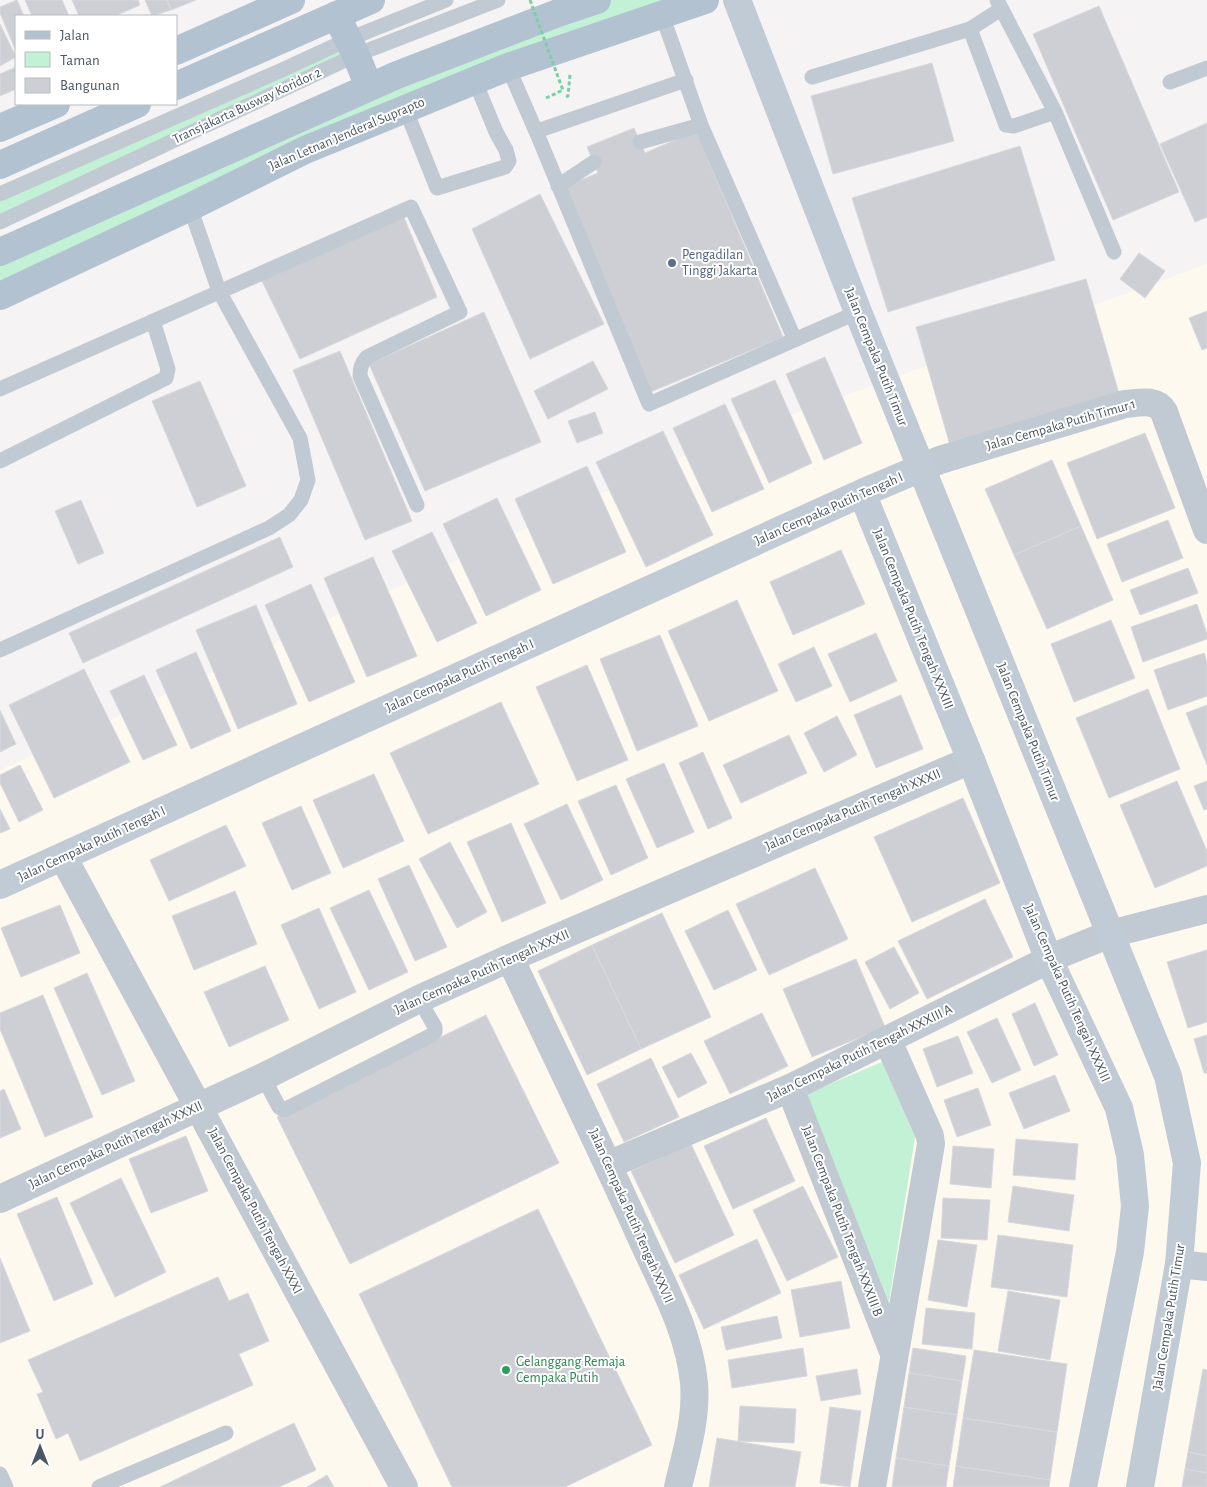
<svg xmlns="http://www.w3.org/2000/svg" width="1207" height="1487" font-family="'Alegreya Sans',sans-serif">
<rect width="100%" height="100%" fill="#f5f3f3"/>
<path fill="#fdf9ef" d="M1207 264V1487H0V770L703 447Z"/>
<path fill="#c3f1d5" d="M599 0H704L549 53 0 295V253Z
M349 39 356 55 0 222V194Z
M882 1062 915 1137 889 1302 806 1094Z"/>
<path fill="#cdcfd5" stroke="#d7d9de" d="M17 0 24 16H16V48L15 49 0 13V7Z
M25 0H62L69 16H32Z
M72 0H138L140 5 115 16H79Z
M145 0H167L171 10 152 16Z
M167 0H196L171 10Z
M1099 6 1179 192 1113 220 1033 34Z
M0 24 16 57 0 66Z
M932 63 954 141 833 174 811 96Z
M16 67V89L0 96V74Z
M1207 123V217L1195 222 1160 144Z
M634 128 645 153 696 131 783 337 648 393 562 188 598 173 587 147Z
M1020 146 1055 260 888 312 852 198Z
M540 194 604 324 530 359 472 229Z
M403 215 437 297 300 359 260 277Z
M1139 253 1165 271 1145 298 1120 279Z
M1086 279 1120 397 950 445 916 327Z
M1207 311V348L1202 350 1189 318Z
M484 312 541 442 425 491 369 364Z
M340 351 412 521 365 540 293 370Z
M825 357 862 443 824 460 786 374Z
M593 361 608 389 548 419 534 391Z
M775 380 812 463 769 483 731 399Z
M200 381 246 486 197 507 152 401Z
M725 404 764 489 712 512 673 428Z
M595 412 603 433 577 443 568 421Z
M663 431 713 535 646 567 596 462Z
M1145 433 1175 508 1097 539 1067 463Z
M1052 460 1081 526 1014 555 985 489Z
M587 466 626 552 553 584 515 499Z
M497 498 541 590 486 616 443 524Z
M81 500 104 553 78 564 55 511Z
M1168 520 1183 558 1122 582 1107 544Z
M1081 526 1113 600 1047 629 1014 555Z
M432 532 477 623 437 642 392 551Z
M280 537 293 567 83 663 69 633Z
M841 550 865 604 793 635 770 582Z
M373 557 417 656 367 677 324 578Z
M1188 568 1198 593 1140 615 1130 590Z
M311 584 355 682 309 702 265 605Z
M737 600 778 691 709 721 668 631Z
M1197 604 1207 634V639L1143 662 1131 627Z
M256 605 297 704 238 729 196 630Z
M1111 620 1135 678 1074 702 1051 644Z
M876 633 897 681 850 702 828 654Z
M660 635 698 726 637 751 600 659Z
M814 647 832 686 796 702 778 664Z
M196 652 231 731 191 749 156 670Z
M1204 653 1207 662V696L1168 710 1154 670Z
M587 665 628 760 577 781 536 687Z
M84 669 130 762 54 798 9 705Z
M144 675 177 745 143 760 110 691Z
M1148 689 1180 769 1109 798 1076 718Z
M901 695 923 749 876 768 854 715Z
M501 702 539 784 428 834 390 753Z
M1207 705V765L1186 713Z
M0 710 16 744 0 752Z
M837 716 857 755 824 772 804 733Z
M789 735 807 773 741 803 723 765Z
M703 752 732 818 708 829 679 763Z
M664 763 694 832 657 848 626 779Z
M20 765 43 810 19 822 0 783V775Z
M374 774 404 841 343 868 313 800Z
M1177 781 1207 851V866L1155 888 1120 805Z
M1207 781V809L1204 810 1194 786Z
M616 785 648 858 611 875 578 801Z
M963 798 1000 883 912 922 874 837Z
M567 804 603 880 561 900 524 824Z
M301 806 331 873 292 890 262 823Z
M0 809 10 829 0 833Z
M511 823 546 903 502 922 467 842Z
M226 825 246 866 169 901 150 860Z
M450 842 487 912 457 928 419 859Z
M409 865 447 947 415 961 378 879Z
M815 868 848 939 769 975 736 904Z
M369 890 408 972 369 990 330 908Z
M235 891 257 944 194 970 172 916Z
M985 899 1013 957 927 999 898 941Z
M60 905 80 953 21 977 1 928Z
M319 908 356 992 319 1009 281 925Z
M728 910 757 970 714 990 685 931Z
M662 913 711 1017 641 1049 592 945Z
M592 945 641 1049 587 1075 538 971Z
M894 947 919 993 890 1009 865 962Z
M1207 950V1022L1188 1028 1167 962Z
M856 959 885 1027 812 1057 783 989Z
M265 966 289 1020 229 1047 204 992Z
M87 973 135 1081 102 1095 54 988Z
M43 995 93 1117 45 1137 0 1029V1013Z
M1035 1003 1058 1055 1034 1066 1012 1014Z
M762 1013 788 1066 730 1094 704 1041Z
M486 1015 559 1163 350 1264 277 1117Z
M997 1018 1021 1070 992 1083 967 1032Z
M1207 1035V1073H1204L1194 1039Z
M958 1036 973 1073 937 1087 923 1049Z
M691 1053 707 1083 678 1098 662 1067Z
M651 1058 679 1117 624 1142 597 1084Z
M1055 1075 1070 1111 1024 1129 1009 1093Z
M978 1088 991 1125 957 1137 944 1100Z
M4 1089 21 1129 0 1138V1091Z
M766 1118 795 1181 733 1209 704 1146Z
M186 1136 208 1191 151 1213 129 1159Z
M1016 1139 1078 1144 1075 1180 1013 1175Z
M691 1144 734 1235 675 1263 631 1171Z
M953 1146 994 1149 991 1188 950 1184Z
M121 1178 166 1272 115 1297 70 1203Z
M803 1186 838 1257 787 1281 753 1210Z
M1013 1186 1074 1195 1069 1231 1008 1222Z
M57 1197 93 1284 54 1301 17 1214Z
M943 1198 990 1200 987 1240 941 1238Z
M538 1209 652 1445 565 1487H452L359 1294Z
M998 1235 1073 1245 1067 1297 991 1287Z
M757 1239 781 1293 704 1329 679 1275Z
M938 1240 977 1245 967 1307 928 1300Z
M0 1258 30 1331 0 1343Z
M218 1277 229 1301 248 1293 269 1341 239 1354 253 1385 80 1461 68 1433 56 1439 37 1394 43 1392 28 1360Z
M841 1281 850 1328 800 1337 791 1290Z
M1008 1291 1060 1300 1050 1360 998 1351Z
M926 1308 975 1313 972 1349 922 1344Z
M777 1316 782 1338 726 1350 721 1327Z
M803 1348 807 1376 732 1388 728 1360Z
M913 1348 966 1356 962 1381 909 1373Z
M974 1350 1067 1364 1057 1432 963 1418Z
M857 1369 861 1394 821 1401 816 1376Z
M1203 1369 1207 1370V1456L1188 1452Z
M909 1373 962 1381 957 1415 904 1407Z
M740 1406 796 1409 794 1443 738 1441Z
M830 1407 861 1411 850 1487 820 1483Z
M904 1407 957 1415 949 1466 896 1458Z
M963 1418 1057 1432 1050 1480 956 1466Z
M294 1423 316 1470 279 1487H160Z
M717 1438 801 1452 795 1487H709Z
M1188 1452 1207 1456V1473L1185 1469Z
M896 1458 949 1466 946 1487H892Z
M956 1466 1050 1480 1049 1487H953Z
M1185 1469 1207 1473V1487H1182Z
M327 1475 334 1487H307Z"/>
<g fill="none" stroke-linecap="round" stroke-linejoin="round">
<path stroke="#7ad0a6" stroke-width="3" stroke-dasharray="4 2.5" stroke-linecap="butt" d="M566 97 568 96 570 74
M546 98 563 90 561 85"/>
<path stroke="#c1cad2" stroke-width="15" d="M997 0 1055 112 1114 252
M662 15 701 125 795 340
M970 29 1006 125 1014 126 1055 112
M508 67 538 136
M812 77 970 29 1001 9
M686 80 540 130 538 136 649 404 858 312
M1170 82 1207 68
M405 108 437 188 505 167 509 161 506 150 496 132 475 81
M640 142 701 125
M558 186 594 162
M0 194 282 70 349 39 446 0
M0 222 356 55 498 0
M0 389 411 207 460 312 367 357C361 364 360 368 360 376L417 505
M0 461 166 378 168 369 153 321
M0 650 269 528 289 515 301 500 308 480 300 438 219 291 190 207
M263 1077 279 1107 282 1109H286L432 1035 435 1032V1027L419 999
M0 1474 6 1487
M99 1487 226 1433"/>
<path stroke="#c1cad2" stroke-width="28" d="M921 468 940 460 1125 404C1138 403 1156 398 1164 412L1207 530
M63 857 404 1487
M510 958C553 1050 598 1142 640 1235 661 1282 689 1330 694 1383 697 1418 686 1453 678 1487
M790 1088 894 1354
M608 1165 790 1088 1058 955 1110 934 1207 909
M0 1199 263 1077 419 999 510 958 971 760
M1179 1264 1207 1267
M872 1487 931 1144 930 1136 888 1041"/>
<path stroke="#c1cbd6" stroke-width="28" d="M737 0 858 312 1168 1076 1187 1163 1179 1264 1140 1487
M862 493 971 760 1049 960 1119 1108 1130 1155 1135 1206 1130 1252 1083 1487
M0 885 862 493 921 468"/>
<path stroke="#b3c2d1" stroke-width="28" d="M336 15 356 55 369 87
M176 51 291 0
M176 86 371 0
M0 128 56 104
M0 165 137 104
M0 252 397 75 558 13 597 0
M0 296 190 207 305 150 508 67 705 0"/>
<path stroke="#7ad0a6" stroke-width="3" stroke-dasharray="4 2.5" stroke-linecap="butt" d="M530 0 561 85"/>
</g>
<circle fill="#5c6f8a" stroke="#fff" stroke-width="2" cx="672" cy="263" r="5"/>
<circle fill="#2e9e5b" stroke="#fff" stroke-width="2" cx="506" cy="1370" r="5"/>
<g text-anchor="middle" dominant-baseline="central" stroke-width="4" stroke-linejoin="round" paint-order="stroke">
<g font-size="14" fill="#4a5661" stroke="#fff">
<text transform="translate(247 106) rotate(-25)">Transjakarta Busway Koridor 2</text>
<text transform="translate(347 134) rotate(-23)">Jalan Letnan Jenderal Suprapto</text>
<text transform="translate(876 357) rotate(68)">Jalan Cempaka Putih Timur</text>
<text transform="translate(1061 425) rotate(-16)">Jalan Cempaka Putih Timur 1</text>
<text transform="translate(829 509) rotate(-24)">Jalan Cempaka Putih Tengah I</text>
<text transform="translate(913 619) rotate(68)">Jalan Cempaka Putih Tengah XXXIII</text>
<text transform="translate(460 676) rotate(-24)">Jalan Cempaka Putih Tengah I</text>
<text transform="translate(1028 732) rotate(68)">Jalan Cempaka Putih Timur</text>
<text transform="translate(853 810) rotate(-23)">Jalan Cempaka Putih Tengah XXXII</text>
<text transform="translate(92 844) rotate(-25)">Jalan Cempaka Putih Tengah I</text>
<text transform="translate(482 972) rotate(-24)">Jalan Cempaka Putih Tengah XXXII</text>
<text transform="translate(1067 993) rotate(66)">Jalan Cempaka Putih Tengah XXXIII</text>
<text transform="translate(860 1053) rotate(-26)">Jalan Cempaka Putih Tengah XXXIII A</text>
<text transform="translate(116 1145) rotate(-25)">Jalan Cempaka Putih Tengah XXXII</text>
<text transform="translate(255 1211) rotate(62)">Jalan Cempaka Putih Tengah XXXI</text>
<text transform="translate(631 1216) rotate(66)">Jalan Cempaka Putih Tengah XXVII</text>
<text transform="translate(842 1221) rotate(69)">Jalan Cempaka Putih Tengah XXXIII B</text>
<text transform="translate(1169 1317) rotate(-81)">Jalan Cempaka Putih Timur</text>
</g>
<g font-size="14" fill="#4e5e75" stroke="#fff" text-anchor="start">
<text x="682" y="255">Pengadilan<tspan x="682" dy="16">Tinggi Jakarta</tspan></text>
</g>
<g font-size="14" fill="#27864d" stroke="#fff" text-anchor="start">
<text x="516" y="1362">Gelanggang Remaja<tspan x="516" dy="16">Cempaka Putih</tspan></text>
</g>
</g>
<rect x="15" y="15" width="162" height="90" fill="#ffffff" stroke="#b7bbc0"/>
<rect x="25" y="31" width="25" height="8" fill="#b3c2d1" stroke="#b7bbc0"/>
<text x="60" y="40" font-size="15" fill="#4a5661">Jalan</text>
<rect x="25" y="52" width="25" height="15" fill="#c3f1d5" stroke="#b7bbc0"/>
<text x="60" y="65" font-size="15" fill="#4a5661">Taman</text>
<rect x="25" y="78" width="25" height="15" fill="#cdcfd5" stroke="#b7bbc0"/>
<text x="60" y="90" font-size="15" fill="#4a5661">Bangunan</text>
<g transform="translate(40 1447)" stroke="#ffffff" stroke-width="4" paint-order="stroke">
<path d="M0-4L9 19L0 12L-9 19Z" fill="#4a5661"/>
<text y="-8" font-size="14" font-weight="bold" text-anchor="middle" fill="#4a5661">U</text>
</g>
</svg>
